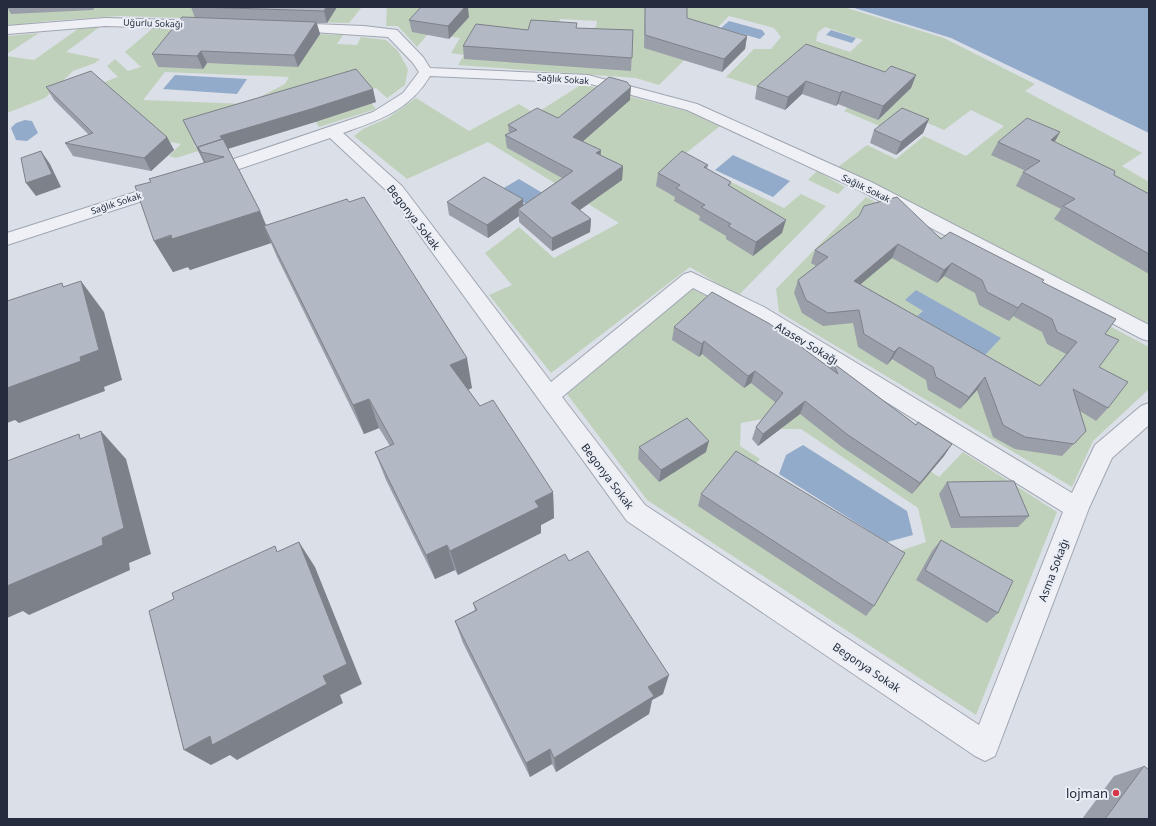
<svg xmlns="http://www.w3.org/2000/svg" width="1156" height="826" font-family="'Noto Sans',sans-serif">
<rect width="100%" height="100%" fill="#dbdfe7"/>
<path fill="#c0d1bb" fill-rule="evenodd" d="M7 7H362L349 23 119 16 48 21 7 26Z
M387 7H844L944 38 1035 84 1025 91 1142 153 1122 166 1149 182V328L838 167 867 145 896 159 924 136 966 156 1004 126 971 110 944 130 902 112 882 127 844 111 881 77 764 89 726 77 754 49H771L781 37 774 28 729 16 659 85 636 78 458 65 464 55 451 53 460 38 428 34 417 47 398 26H386ZM560 19 597 21V22L595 29 558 27ZM825 27 863 40 850 52 816 41 818 32Z
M101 26 66 52 100 59 95 63 73 71 45 98 7 113V56L34 60 78 29Z
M153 28 343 35 337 44 357 45 361 37 386 40 398 51 408 69 405 85 387 98 376 88 359 93 371 103 376 109 319 127 308 110 194 145 198 151 176 158 169 156 181 144 136 135 99 84 118 77 107 66 115 59 128 71 141 67 125 52ZM165 72 289 77 285 84 246 104 143 100Z
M39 33 7 54V36Z
M582 84 690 112 720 126 685 154 715 174 784 208 801 194 826 206 738 296 690 267 551 373 489 295 512 285 485 253 519 227 554 258 619 223 488 142 407 179 354 136 363 129 388 118 416 98 469 131 519 104 535 114Z
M817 171 845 187 838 194 808 180Z
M866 197 1149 347V389L1093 441 1072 487 779 312 776 289Z
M692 289 712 299 699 312 939 477 963 452 1057 512 976 715 647 500 567 394ZM762 419 780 429H801L918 508 926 542 888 555 752 469 760 459 740 446 741 423Z"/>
<path fill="#93abca" d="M851 7H1149V133L951 38Z
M729 21 762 30 765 34 760 39 721 28Z
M831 30 856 38 852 43 826 35Z
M175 75 247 79 237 94 163 89Z
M25 120 32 121 38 133 27 141 16 140 11 128 16 123Z
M733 155 790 181 773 197 715 170Z
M519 179 551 198 534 209 502 189Z
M916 290 1001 338 985 355 917 316 923 311 905 300Z
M803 445 907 511 913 535 887 542 779 474 786 455Z"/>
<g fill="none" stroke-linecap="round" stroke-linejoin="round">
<defs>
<path id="minor" d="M105 18 207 21 212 22 214 25 212 28 207 29 105 26 7 34V26Z
M288 23 364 26 397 30 423 57 430 68 588 75 697 104 871 182 1149 325V341L1142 339 859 190 687 110 587 83 430 76C409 111 379 120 343 133L402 186 551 382 684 274 691 272 764 307 1072 493 1095 445 1141 406 1149 403V425L1112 458 1089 508 995 756 985 761 975 756 627 521 390 194 330 138 213 178 207 179 201 178 199 174 201 170 373 112 403 93 419 72 413 63 388 37 283 30 281 27 283 24ZM693 288 750 317 1063 512 979 725 645 505 562 397Z
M167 182 173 183 175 187 173 191 7 245V233Z"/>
</defs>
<use href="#minor" stroke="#a0a6b1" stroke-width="2"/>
<use href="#minor" fill="#eef0f5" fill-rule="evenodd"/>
</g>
<path fill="#999ea9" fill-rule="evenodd" d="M7 7H95L93 10 11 14Z
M191 7H337L327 23H317L320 34 298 67 207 63 203 69 158 67 152 54 195 18Z
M645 7 747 36 745 49 722 72 644 48Z
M469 17 449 39 412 32 409 20Z
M577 28 633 30 631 71 464 59 463 46 528 30Z
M885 72 916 75 911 88 878 120 838 104 836 106 802 94 785 110 755 99 757 86Z
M46 87 167 137 174 150 151 171 73 156 65 143 89 135 54 100Z
M630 100 583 141 600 155 623 166 622 180 580 210 591 219 590 232 552 251 519 222V216L488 238 449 215 447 202 523 199V205L562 178 507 148 505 135 509 134 508 125 558 118Z
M376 102 315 122 228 149 260 211 266 225 349 202 472 388 468 390 480 406 553 492 554 518 541 525V533L458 575 455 570 435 579 386 480 375 452 390 446 379 428 364 434 277 257 271 243 190 270 188 267 173 272 154 241 151 182 204 163 183 120Z
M929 119 923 133 896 155 870 143 874 130Z
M1060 132 1054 142 1114 175 1149 194V274L1054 219 1061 209 1016 186 1023 172 1026 171 991 155 998 142Z
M708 165 707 169 731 182 730 186 782 233 753 256 726 239V236L699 220 700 216 674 201 675 197 656 186 658 173Z
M941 239 1043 282 1105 334 1099 367 1108 408 1096 421 1080 411 1086 431 1062 456 1015 449 993 437 977 390 960 409 928 390 926 380 892 359 887 365 858 347 853 323 823 326 802 313 794 293 798 280 816 266 811 263 815 250ZM892 258 937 283 944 276 975 293 979 305 1009 321 1013 316 1042 332 1047 344 1066 354 1040 386 860 284Z
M674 327 830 369 833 363 916 425 952 444 944 456 912 494 842 447 800 414 758 446 752 439 756 427 776 403 751 383 744 388 702 354 699 357 672 340Z
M639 447 706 452 659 482 638 459Z
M947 482 1029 516 1018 527 951 528 939 494Z
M701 494 874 606 866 616 698 506Z
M941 540 998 613 987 623 916 580 932 551Z
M569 561 663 694 652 700 649 714 556 772 552 764 530 777 463 643 455 621 475 610 473 603Z
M1144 766 1149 819H1082L1114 776Z"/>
<path fill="#7d8189" d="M326 7H337L327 23 324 11Z
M465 7H468L469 17 449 39 448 26Z
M316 22 320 34 298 67 294 55Z
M747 36 745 49 722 72 724 59Z
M201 51 207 63 203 69 197 56Z
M916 75 911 88 878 120 883 106Z
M806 81 802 94 785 110 788 97Z
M631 87 630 100 573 150V137Z
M373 89 376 102 315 122 227 149 220 136Z
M842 91 838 104 836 106 840 93Z
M929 119 923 133 896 155 901 142Z
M1060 132 1053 145 1051 140Z
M167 137 174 150 151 171 144 158Z
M601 150 600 163 596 153Z
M41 151 50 164 61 187 36 196 26 183Z
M200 153H201L207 166H206Z
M623 166 622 180 571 216V203Z
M523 199 524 212 518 209 519 216 488 238 487 225Z
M260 211 273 242 264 226 271 243 190 270 188 267 173 272 154 241Z
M591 219 590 232 552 251V238Z
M786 220 782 233 753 256 756 242Z
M898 244 892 258 849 294 854 281Z
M952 263 944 276 937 283 944 270Z
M81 281 104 312 122 380 104 387 105 391 19 423 15 420 7 423V388L80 357Z
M1022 303 1013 316 1009 321 1018 308Z
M704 341 702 354 699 357 702 344Z
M899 347 892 359 887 365 894 352Z
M467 358 472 388 456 394 450 365Z
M755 371 751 383 744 388 748 376Z
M985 377 977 390 960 409 969 397Z
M369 399 379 428 364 434 353 405Z
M805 401 800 414 758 446 763 434Z
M101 431 126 459 151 554 129 563 130 570 29 615 23 611 7 618V586L102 538Z
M709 441 706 452 659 482 661 470Z
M952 444 944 456 912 494 920 483Z
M553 492 554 518 541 525V533L458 575 450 551 535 501Z
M299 542 315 567 362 684 340 695 343 703 237 760 230 755 211 765 184 750 323 676Z
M447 545 455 570 435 579 426 555Z
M669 675 663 694 652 700 649 714 556 772 554 758 648 687Z
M550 749 552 764 530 777 526 763Z"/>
<path fill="#b2b8c4" stroke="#7d8189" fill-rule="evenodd" d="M197 7H326L324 11Z
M421 7H465L448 26 409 20Z
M645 7H687V18L747 36 724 59 645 35Z
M182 17 316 22 294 55 201 51 197 56 152 54Z
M531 20 577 23 576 28 633 30 632 58 463 46 476 24 528 30Z
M806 44 885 72 891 66 916 75 883 106 842 91 840 93 806 81 788 97 757 86Z
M356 69 373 89 311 109 220 136 222 139 198 147 201 153H200L183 120Z
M91 71 167 137 144 158 65 143 93 133 46 87Z
M609 77 627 82 631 87 573 137 601 150 596 153 623 166 571 203 591 219 552 238 518 209 573 171 505 135 517 130 508 125 537 108 558 118Z
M902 108 929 119 901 142 874 130Z
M1027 118 1060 132 1051 140 1115 171 1114 175 1149 194V254L1063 206 1075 199 1023 172 1040 161 998 142Z
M223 139 260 211 172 239 171 235 154 241 135 186 151 182 149 179 224 157 201 152 198 147Z
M41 151 52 174 26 183 21 158Z
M682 151 708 165 704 167 731 182 728 185 786 220 756 242 728 226 731 224 701 207 705 205 676 188 680 185 658 173Z
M484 177 523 199 487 225 447 202Z
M364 197 467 358 450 365 480 406 493 400 553 492 535 501 539 507 450 551 447 545 426 555 375 452 394 444 369 399 353 405 264 226 347 199 349 202Z
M897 197 941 239 950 232 1044 280 1042 282 1116 319 1105 334 1119 340 1099 367 1128 382 1108 408 1073 389 1086 431 1074 444 1025 437 1003 425 985 377 969 397 936 377 933 367 899 347 894 352 864 334 859 310 828 313 806 300 798 280 828 257 815 250 859 216 864 206ZM898 244 944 270 952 263 982 280 987 292 1018 308 1022 303 1052 319 1057 332 1077 342 1040 386 854 281Z
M81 281 99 350 80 357 81 361 7 388V301L62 283 63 287Z
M712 292 770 324 838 374 833 363 916 425 918 422 952 444 920 483 848 435 805 401 763 434 756 427 783 393 755 371 748 376 704 341 702 344 674 327Z
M687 418 709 441 661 470 639 447Z
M101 431 124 528 102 538 103 545 7 586V461L79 434 80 439Z
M736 451 905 553 874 606 701 494Z
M1014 481 1029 516 960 517 947 482Z
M941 540 1013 581 998 613 925 570Z
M299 542 347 664 323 676 327 684 212 745 210 736 184 750 149 611 174 599 172 593 275 546 277 552Z
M588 551 669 675 648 687 654 696 554 758 550 749 526 763 455 621 477 610 473 603 565 554 569 561Z
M1144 766 1149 770V819H1105Z"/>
<circle fill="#d63647" stroke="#eaeef4" stroke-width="1.5" cx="1116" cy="793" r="4"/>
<g text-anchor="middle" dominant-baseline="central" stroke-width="4" stroke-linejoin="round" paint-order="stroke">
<g font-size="9" fill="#242c3d" stroke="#eaeef4">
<text transform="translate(153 23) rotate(2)">Uğurlu Sokağı</text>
<text transform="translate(563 79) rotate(4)">Sağlık Sokak</text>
<text transform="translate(866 188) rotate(26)">Sağlık Sokak</text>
<text transform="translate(116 203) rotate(-18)">Sağlık Sokak</text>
</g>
<g font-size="11" fill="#242c3d" stroke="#eaeef4">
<text transform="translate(414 217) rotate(52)">Begonya Sokak</text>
<text transform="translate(807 343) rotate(31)">Atasev Sokağı</text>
<text transform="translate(608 476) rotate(53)">Begonya Sokak</text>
<text transform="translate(1053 570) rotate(-69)">Asma Sokağı</text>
<text transform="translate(867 667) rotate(34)">Begonya Sokak</text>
</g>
<g font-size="13" fill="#242c3d" stroke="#eaeef4" text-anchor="end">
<text x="1108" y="793">lojman</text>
</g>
</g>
<rect width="1156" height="826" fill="none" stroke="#242c3d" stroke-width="16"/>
</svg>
